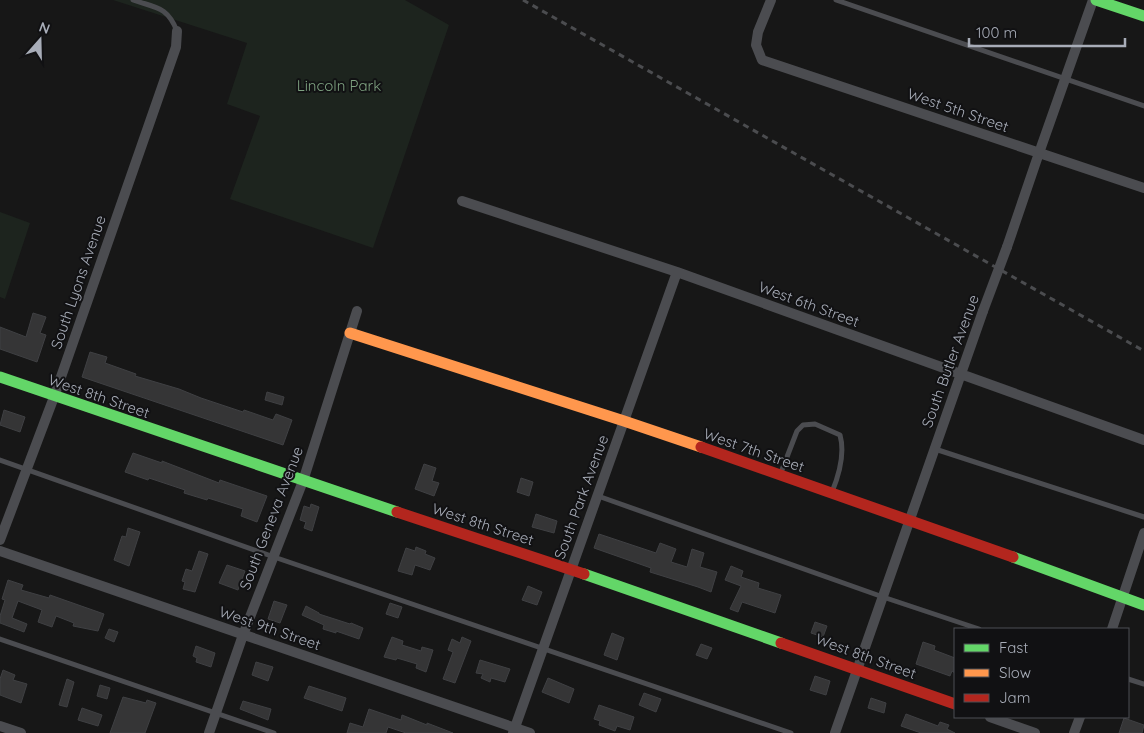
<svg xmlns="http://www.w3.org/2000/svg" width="1144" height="733" font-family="Quicksand,sans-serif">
<rect width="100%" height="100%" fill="#171717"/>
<path fill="#1d241e" d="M113 0H405L449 25 373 248 230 199 260 116 227 104 247 43Z
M0 212 30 223 5 299 0 297Z"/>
<path fill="#353536" stroke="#3f4043" d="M33 313 46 317 40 333 46 335 37 362 0 349V327L26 337Z
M90 352 107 357 105 363 136 374 135 376 179 389 201 398 243 412 244 410 273 420 276 414 292 420 283 445 82 377Z
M267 392 284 397 282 405 265 400Z
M4 410 25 417 20 432 0 425Z
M133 453 162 463V461L219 483 220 480 267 496 257 522 241 516 243 509 208 498 207 500 184 493 185 490 149 478 148 480 125 472Z
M424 464 436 468 432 481 439 483 434 496 415 489Z
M521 478 533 482 529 496 517 492Z
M311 504 319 507 312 531 304 528 306 522 300 520 304 506 310 508Z
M536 514 557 521 554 533 532 527Z
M128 528 140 532 129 566 114 560 122 536 126 537Z
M599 534 656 553 660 543 676 549 671 562 687 567 692 549 704 553 700 567 717 572 711 592 698 587 650 572 651 568 594 548Z
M416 547 426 551 425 554 435 558 430 570 415 565 412 575 398 571 406 548 415 551Z
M199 551 208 554 195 592 183 589 185 582 182 581 186 569 192 571Z
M227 565 245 571 238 590 219 583Z
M731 566 743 571 741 577 759 583 758 588 781 595 775 613 742 602 738 612 730 609 741 586 725 580Z
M8 580 23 585 21 590 49 598 50 595 104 614 98 631 73 626 74 623 56 616 52 627 38 622 42 610 18 601 12 618 27 624 24 632 0 623V616L5 600 2 599Z
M528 586 542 592 537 605 522 600Z
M274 601 287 605 280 623 268 619Z
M390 603 402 607 398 618 386 614Z
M306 606 319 613V614L350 624 351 623 363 628 359 639 336 631V633L323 629 324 625 302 615Z
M815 622 827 626 823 637 811 633Z
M109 629 118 632 114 642 105 638Z
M612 633 624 638 617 660 604 655Z
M392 637 403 641 402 645 421 651 422 647 433 650 426 672 416 668 417 664 397 658 396 660 384 657Z
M462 637 471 641 455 683 443 679 453 652 448 650 452 639 460 643Z
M923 642 935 646 934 650 955 658V673L952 671 950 676 916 664Z
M701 644 712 648 707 659 696 655Z
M196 646 215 653 211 667 196 662 197 658 193 656Z
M480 660 510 669 505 682 491 678 490 682 481 678 483 674 476 673Z
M256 662 273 667 268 681 252 675Z
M3 670 15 675 13 680 27 684 21 703 0 695V679Z
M815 676 830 681 826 695 810 690Z
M548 678 574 689 569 703 542 692Z
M67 679 74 682 67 707 59 705Z
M100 685 110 688 107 699 97 696Z
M309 686 346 698 342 711 304 698Z
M644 693 661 699 656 712 639 705Z
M123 697 146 703 147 700 156 703 145 733H110Z
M871 698 886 703 884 713 868 708Z
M243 701 271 709 268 720 240 709Z
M599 705 634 717 630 730 617 726 615 731 599 725 600 721 594 719Z
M82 708 102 715 98 726 78 720Z
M369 709 401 720 402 715 427 725V723L453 733H406L388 727 386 733H347L350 723 363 727Z
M906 714 938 726 940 722 949 725 947 729 955 733H921L901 726Z
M1124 718 1144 725 1142 733H1119Z"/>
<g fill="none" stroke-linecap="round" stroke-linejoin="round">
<path stroke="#4b4c50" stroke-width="5" d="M133 0C156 8 167 6 177 31
M836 0 1144 106
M935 449 1144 517
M0 460 274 557 791 733
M780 475 797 431 803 425 815 424 840 435C845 453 839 475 832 492
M598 496 883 597 979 629
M0 639 274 733
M1128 679 1144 684"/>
<path stroke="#4b4c50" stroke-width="10" d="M771 0 758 32 756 45 762 60 1144 188
M462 201 677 272 1144 440
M1007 247 1039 153 1093 0
M0 540 54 397 176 47 177 31
M0 551 530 733
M1112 629 1144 533
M990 717 1035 733
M0 726 21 733
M209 733 243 635 303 481 357 311
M513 733 677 272
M835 733 983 311
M1074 733 1080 717"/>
<path stroke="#63d668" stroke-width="11" d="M1096 0 1144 16
M0 377 397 512
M1013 557 1144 605
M584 574 781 643"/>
<path stroke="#ff974d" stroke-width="11" d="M350 333 624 421 701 447"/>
<path stroke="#b3261e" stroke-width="11" d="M701 447 1013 557
M397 512 584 574
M781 643 955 704"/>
<path stroke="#4b4c4f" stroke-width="3" stroke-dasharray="6 5" stroke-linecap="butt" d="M523 0 1144 351"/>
<path stroke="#4b4c50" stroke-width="10" d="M983 311 1007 247"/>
</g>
<g text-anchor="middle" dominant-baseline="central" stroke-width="4" stroke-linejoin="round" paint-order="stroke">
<g font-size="15" fill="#7fa381" stroke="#111113">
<text x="339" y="85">Lincoln Park</text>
</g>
<g font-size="15" fill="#a8adb8" stroke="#111113">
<text transform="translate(958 110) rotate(19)">West 5th Street</text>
<text transform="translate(78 282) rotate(-71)">South Lyons Avenue</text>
<text transform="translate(809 304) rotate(20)">West 6th Street</text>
<text transform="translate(950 361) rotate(-70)">South Butler Avenue</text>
<text transform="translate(99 396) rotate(19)">West 8th Street</text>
<text transform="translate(754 450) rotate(19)">West 7th Street</text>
<text transform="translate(581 497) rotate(-70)">South Park Avenue</text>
<text transform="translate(271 518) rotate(-69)">South Geneva Avenue</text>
<text transform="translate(483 524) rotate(18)">West 8th Street</text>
<text transform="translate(270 628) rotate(19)">West 9th Street</text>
<text transform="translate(866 656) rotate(20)">West 8th Street</text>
</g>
</g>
<rect x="954" y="628" width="175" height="90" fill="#111113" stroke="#4d4f55"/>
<rect x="964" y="644" width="25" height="8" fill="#63d668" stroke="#4d4f55"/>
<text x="999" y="653" font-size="15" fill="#a8adb8">Fast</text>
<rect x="964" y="669" width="25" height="8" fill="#ff974d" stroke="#4d4f55"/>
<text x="999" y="678" font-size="15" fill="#a8adb8">Slow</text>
<rect x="964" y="694" width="25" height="8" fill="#b3261e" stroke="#4d4f55"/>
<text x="999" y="703" font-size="15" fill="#a8adb8">Jam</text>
<g transform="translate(40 40) rotate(20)" stroke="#111113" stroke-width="4" paint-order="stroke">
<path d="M0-4L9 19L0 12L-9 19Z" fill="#a8adb8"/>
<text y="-8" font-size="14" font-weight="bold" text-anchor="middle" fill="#a8adb8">N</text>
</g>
<path d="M969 38v8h156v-8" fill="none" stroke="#a8adb8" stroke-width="2.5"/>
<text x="976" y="38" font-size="15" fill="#a8adb8" stroke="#111113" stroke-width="4" paint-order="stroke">100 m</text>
</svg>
